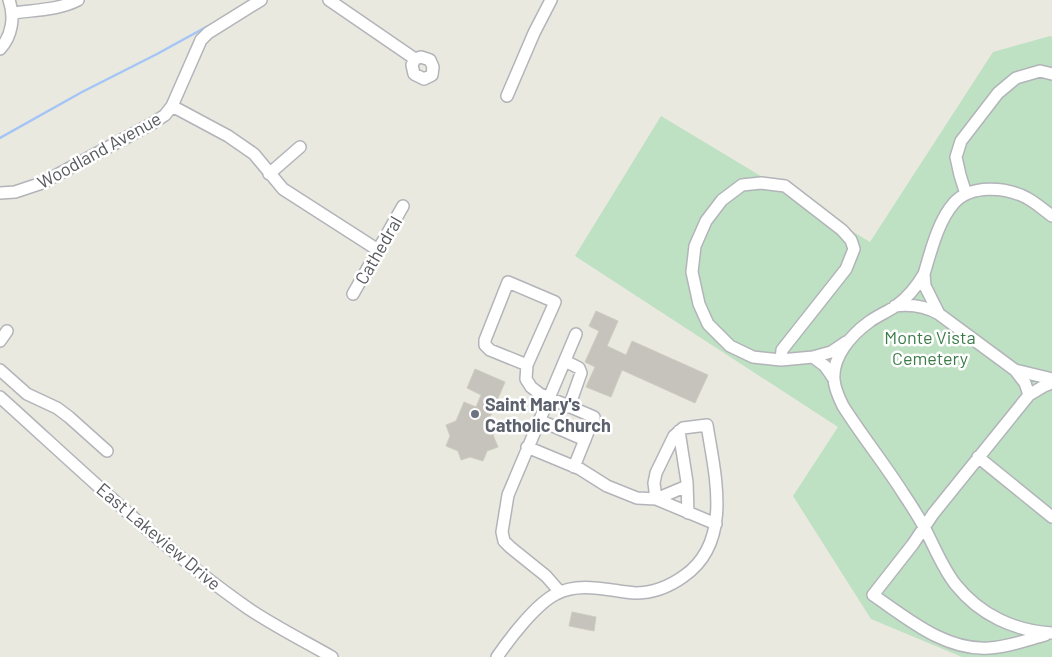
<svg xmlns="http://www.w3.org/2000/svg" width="1052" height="657" font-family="Barlow,sans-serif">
<rect width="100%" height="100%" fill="#eae9e0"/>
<path fill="#bee0c3" d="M1050 36 1052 37V657H962L871 619 793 496 838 427 575 256 661 116 870 242 993 52Z"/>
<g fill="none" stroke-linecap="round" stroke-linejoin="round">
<path stroke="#a4c5f6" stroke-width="2.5" d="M0 138 82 92 157 54 208 26"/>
</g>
<path fill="#c5c3bc" stroke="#ceccbf" d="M596 311 618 321 607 346 626 355 632 341 708 375 695 403 622 370 611 397 586 387 595 367 585 362 599 331 589 326Z
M475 369 505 382 488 422 497 426 493 435 498 447 487 451 483 461 470 457 461 460 458 451 446 446 450 436 446 425 456 421 464 402 476 407 481 395 467 388Z
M572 612 596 617 594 631 569 626Z"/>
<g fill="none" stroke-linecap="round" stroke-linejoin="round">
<defs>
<path id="minor" d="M329 0 415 59 421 57 430 60 433 67 432 75 424 79 414 74 412 65 415 59
M13 13C34 10 59 10 78 0
M0 49C12 36 15 17 9 0
M507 96 534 33 551 0
M172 106 228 136 254 154 283 189 378 250
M269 174 300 147
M0 193 15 192 42 183 153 123 165 115 172 106 201 40 208 33 261 0
M966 194 960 175 956 157 961 141 998 93 1016 78 1040 71 1052 74
M1052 216C1044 210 1036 203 1027 198 1006 187 971 184 954 203 938 221 931 251 924 274 917 286 907 298 896 306 887 312 877 316 869 322 851 335 832 357 834 380 835 389 839 398 843 406 862 436 884 463 903 493 911 505 919 517 925 529 935 548 943 569 956 585 980 615 1015 631 1052 633
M924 274 925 286 939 314 1015 370 1052 379
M353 294 403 206
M895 306C911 304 925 306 939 314
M0 341 7 331
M813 357 825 366 834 379
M781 360 782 350 846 269 854 249 851 240 842 230 785 186 761 183 742 185 722 200 706 221 695 246 692 272 699 304 708 324 730 346 753 357 781 360 813 357 831 352 846 342
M565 361 579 368 581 373 569 407
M527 365 490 350 485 345V340L508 282 555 302 527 365 526 379 531 387 540 394 594 417 574 467
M0 370 27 394 57 408 69 417 107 451
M1015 370 1025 383 1029 395
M0 397C81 470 160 547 249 609 276 627 304 641 332 657
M539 420 585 440
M679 431 687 482 688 513
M527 447 580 469 607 486 637 498 656 499 687 486
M978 457 1052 517
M560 592 546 576 510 547 504 541 502 532 508 495 576 334
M1045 635C1027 640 1008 647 989 648 945 651 907 618 873 595L913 544 933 514 1029 395 1044 386 1052 383
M497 657C510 638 536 604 556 594 580 581 610 591 635 593 654 593 669 587 684 576 733 542 715 475 707 425L683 428 674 436 656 473 654 483 656 499 716 524"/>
</defs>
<use href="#minor" stroke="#b2b4b9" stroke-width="14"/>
<use href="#minor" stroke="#fff" stroke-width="11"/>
</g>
<circle fill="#6b7280" stroke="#fff" stroke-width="2" cx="475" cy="414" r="5"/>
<g text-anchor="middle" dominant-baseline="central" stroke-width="5" stroke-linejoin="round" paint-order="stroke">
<g font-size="18" fill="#585a5f" stroke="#fff">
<text transform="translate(99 150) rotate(-29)">Woodland Avenue</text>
<text transform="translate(378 250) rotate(-60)">Cathedral</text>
<text transform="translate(159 536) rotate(40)">East Lakeview Drive</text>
</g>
<g font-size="18" fill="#3b7c49" stroke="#fff">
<text x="930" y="337">Monte Vista<tspan x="930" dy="21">Cemetery</tspan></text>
</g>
<g font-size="18" font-weight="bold" fill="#5b616d" stroke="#fff" text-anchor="start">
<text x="485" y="404">Saint Mary's<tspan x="485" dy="21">Catholic Church</tspan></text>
</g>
</g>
</svg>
